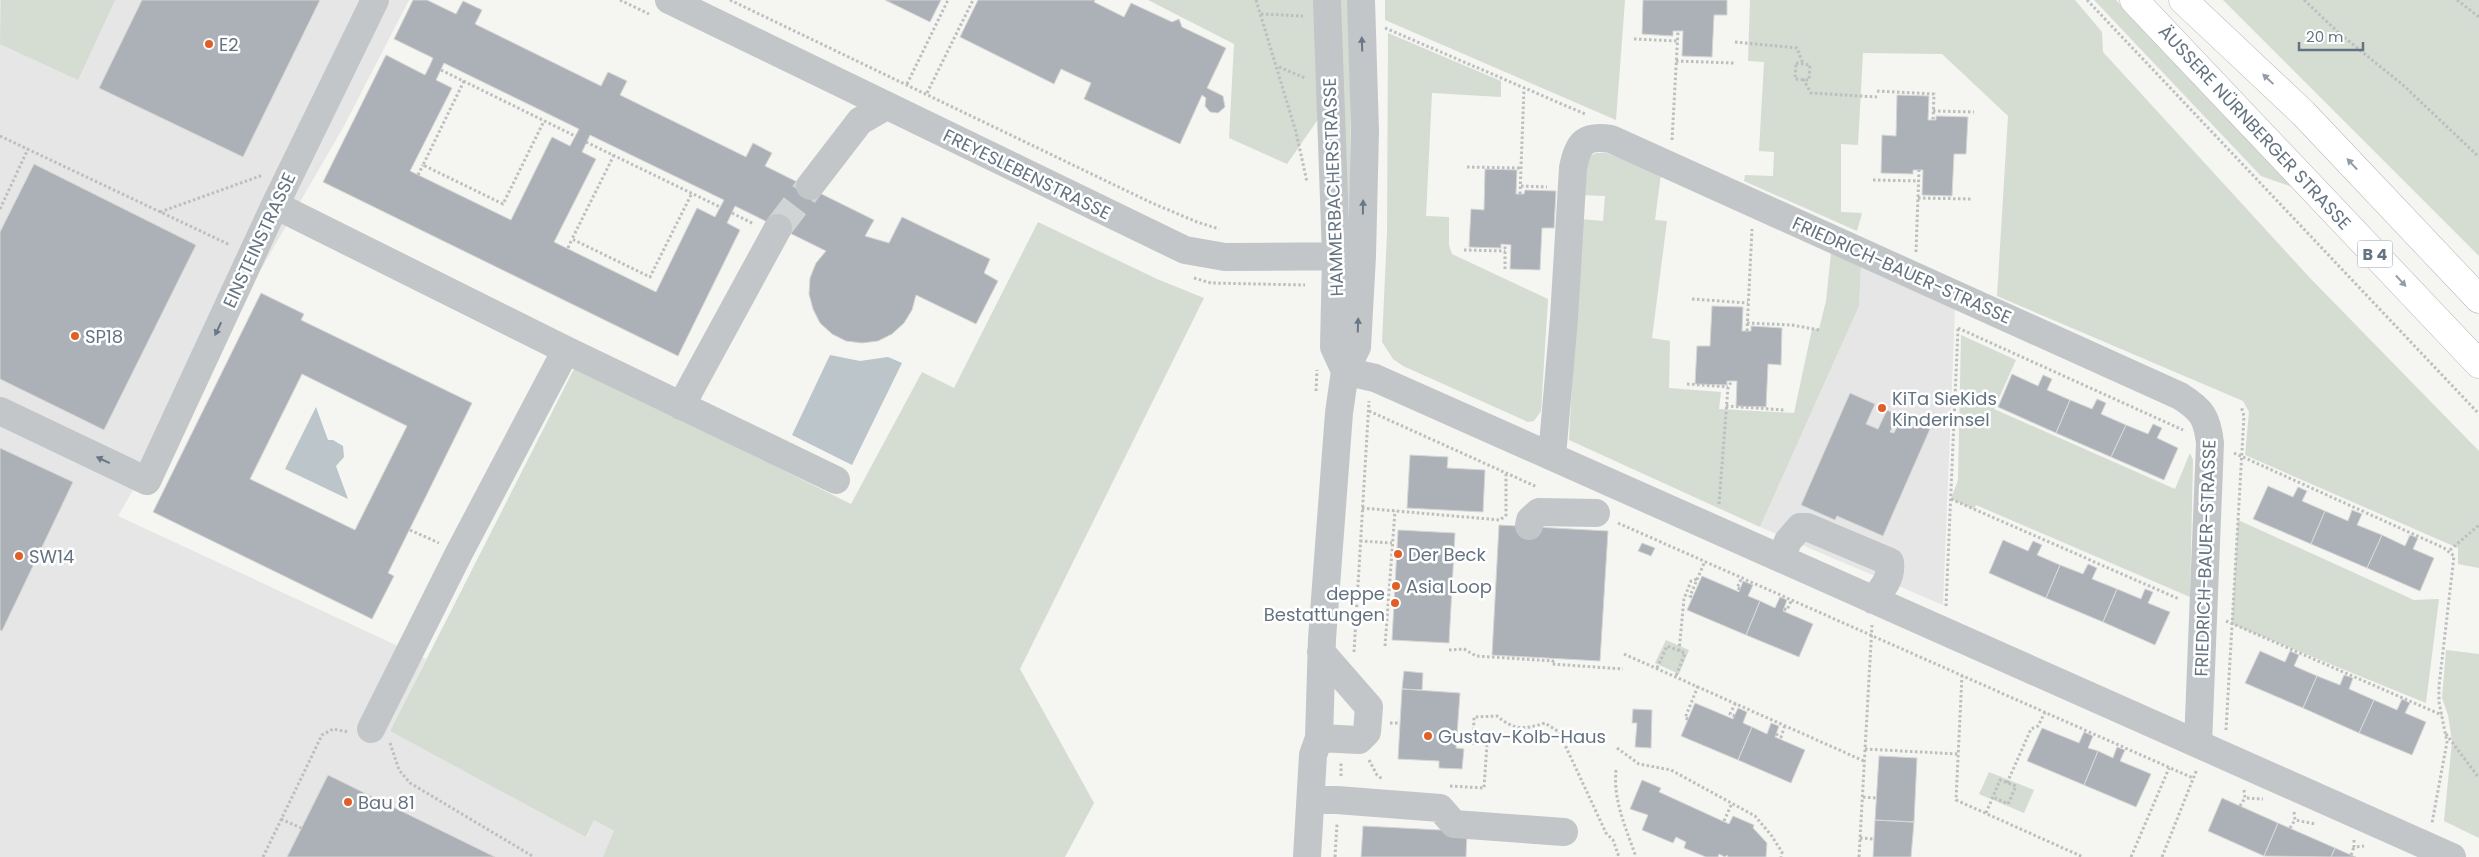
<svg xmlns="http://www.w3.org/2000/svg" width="2479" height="857" font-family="Poppins,sans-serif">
<rect width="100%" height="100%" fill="#f5f5f1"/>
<path fill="#e5e6e5" d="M0 0H409L344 126 118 516 426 659 390 731 587 837 594 820 615 832 603 857H0Z
M1861 267 1955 309 1943 605 1760 527 1859 306Z"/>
<path fill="#d5dcd2" d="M1 0H115L78 80 0 44Z
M1148 0H1315L1321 115 1287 164 1229 138 1234 44Z
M1337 0H1350L1351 225H1345Z
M1385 0H1625L1616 120 1385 20Z
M1750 0H2075L2102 32 2103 52 2310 278 2479 451V568L2458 564V548L2245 455 2249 412 2243 401 1997 296 2008 116 1942 54 1863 53 1858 145 1841 144V212L1862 213 1857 231 1744 181 1745 175 1773 176 1774 152 1759 151 1764 62 1748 61Z
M2094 0H2116L2298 189 2261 176Z
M2223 0H2479V256Z
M1388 33 1501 81V97L1432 93 1426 216 1449 217V245L1452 254 1548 299 1541 411 1534 421 1528 422 1403 366 1393 359 1382 342 1387 234Z
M1596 153H1607L1661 174 1655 220 1667 221 1652 338 1670 341 1669 388 1721 392 1719 409 1794 413 1812 329H1819L1826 301 1831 253 1861 267 1859 306 1760 527 1569 440 1581 219 1603 221 1605 196 1582 195 1588 157Z
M1038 222 1157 279 1204 298 1020 669 1094 803 1065 857H603L614 831 594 820 586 837 390 731 575 367 851 504 922 372 954 388Z
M1961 335 2016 360 1994 409 2175 489 2190 453 2193 460 2190 597 1976 505 1974 509 1951 499 1958 480Z
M2238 520 2414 600 2439 599 2426 703 2232 624Z
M1666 640 1689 650 1679 674 1655 663Z
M2446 650 2479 654V838L2444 821 2452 742 2448 715 2442 698Z
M1989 772 2034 790 2024 813 1979 794Z"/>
<path fill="#bbc5ca" d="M830 355 860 361 888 357 902 363 852 465 792 435Z
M316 407 328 440H333L343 446 344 457 336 466 348 499 285 469Z"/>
<path fill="#abb1b7" stroke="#d6d6d4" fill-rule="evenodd" d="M142 0H320L243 157 99 88Z
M413 0H427L456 14 463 1 482 10 475 24 601 86 608 72 627 81 620 95 746 157 753 143 772 153 765 166 874 220 865 236 889 243 902 217 990 259 984 273 998 281 976 324 916 295 912 310 904 323 892 334 878 341 862 343 846 341 832 334 820 323 813 309 809 294 810 278 816 263 826 251 735 206 727 223 740 230 678 356 323 182 386 55 425 75 430 65 433 58 394 39ZM444 63 579 129 570 146 552 137 511 220 410 171 452 88 436 80ZM590 135 724 200 715 217 697 208 656 292 554 242 596 159 582 152Z
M885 0H941L930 22Z
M978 0H1095L1094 2 1124 17 1131 3 1172 22 1179 19 1182 27 1226 48 1207 88 1223 96 1225 107 1218 113 1210 112 1205 106 1206 98 1202 95 1180 144 1084 99 1091 83 1061 69 1054 84 960 37Z
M1643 0H1727V15H1714L1712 57 1682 56 1683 31H1673V36L1642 34Z
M1897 95 1929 96 1928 120H1936V116L1968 117 1966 154H1954L1952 196 1922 195 1923 170H1913V174L1881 173 1882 135 1896 136Z
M34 164 196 245 104 430 0 379V232Z
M1485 169 1517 170 1516 194H1524L1525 190 1556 191 1554 228H1542L1540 270 1510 269 1511 245 1501 244V248L1469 247 1471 209 1484 210Z
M261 293 304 314 301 320 472 403 388 573 394 576 372 619 153 512ZM302 374 407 426 355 530 250 479Z
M1712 306 1743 307 1742 331H1751V326L1782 328 1781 365 1768 364 1766 407 1736 406 1737 381H1727V385L1695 384 1697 346H1710Z
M2012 374 2038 386 2043 375 2052 379 2047 390 2070 400 2056 433 1998 407Z
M1850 393 1875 404 1866 424 1878 429 1887 410 1898 415 1890 432 1894 433 1902 416 1930 429 1883 536 1837 516 1835 520 1801 505Z
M2097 399 2106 403 2101 414 2126 425 2111 457 2056 433 2070 400 2092 409Z
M2153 424 2162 428 2157 438 2178 448 2164 480 2111 457 2126 425 2148 434Z
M0 448 73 482 2 631 0 630Z
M1410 455 1448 457 1447 468 1485 470 1483 512 1407 508Z
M2268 486 2293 497 2298 487 2307 491 2302 501 2325 511 2311 544 2253 519Z
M2352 510 2362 514 2357 525 2382 535 2367 568 2311 544 2325 511 2348 521Z
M1499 525 1608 531 1600 661 1492 655Z
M1398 530 1455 533 1449 643 1392 640Z
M2382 535 2405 546 2410 535 2418 538 2413 549 2434 558 2420 591 2367 568Z
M2003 540 2028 551 2033 541 2042 545 2037 555 2060 565 2046 598 1989 573Z
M1642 543 1655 548 1651 556 1638 551Z
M2088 564 2097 568 2092 579 2117 589 2103 622 2046 598 2060 565 2083 574Z
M1702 576 1739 592 1743 581 1753 585 1748 596 1760 601 1746 635 1687 610Z
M2117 589 2141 599 2145 589 2153 592 2148 603 2170 612 2155 645 2103 622Z
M1780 597 1787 600 1783 611 1813 624 1799 657 1746 635 1760 601 1775 608Z
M2260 651 2285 662 2290 651 2299 655 2294 666 2317 676 2303 708 2245 683Z
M1404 671 1423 673 1422 690 1402 689Z
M2344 675 2353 678 2349 689 2374 700 2359 733 2303 708 2317 676 2340 685Z
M1402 689 1460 693 1456 748 1464 749 1462 769 1439 768V761L1398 759Z
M2402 699 2410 703 2405 713 2426 722 2412 755 2359 733 2374 700 2397 710Z
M1695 703 1733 719 1738 708 1747 712 1743 723 1752 727 1738 760 1681 736Z
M1633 709 1652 710 1651 748 1635 747 1637 723H1632Z
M1771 723 1779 726 1775 737 1805 750 1791 783 1738 760 1752 727 1767 734Z
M2042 728 2079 743 2084 732 2093 736 2088 748 2098 751 2084 785 2027 761Z
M2117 747 2125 750 2120 761 2151 774 2136 807 2084 785 2098 751 2113 758Z
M1879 756 1917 758 1914 822 1875 820Z
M328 775 495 857H287Z
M1642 780 1661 788 1659 792 1729 824 1733 816 1754 825 1753 828 1767 843 1766 857H1728L1727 855 1725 857 1719 854 1718 857H1706L1684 848 1686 842 1676 837 1673 843 1642 830 1648 815 1630 809Z
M2222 798 2278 823 2264 856 2208 831Z
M1875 820 1914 822 1911 857H1873Z
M2278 823 2335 848 2331 857 2264 856Z
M1363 826 1460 831 1467 834 1466 857H1361Z
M2335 848 2351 855 2356 857H2331Z"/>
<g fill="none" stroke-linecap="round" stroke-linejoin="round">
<path stroke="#d1d4d5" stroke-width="28" stroke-dasharray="28 14" stroke-linecap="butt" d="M778 228 810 186"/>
<defs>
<path id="highway" d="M2134 0 2479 364
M2183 0 2303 113 2479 299"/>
</defs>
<use href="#highway" stroke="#b5b8bb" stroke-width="29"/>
<path stroke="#bcbec0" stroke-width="3" stroke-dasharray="2.5 2.5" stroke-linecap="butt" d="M620 0 649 14
M730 0 1152 203 1197 222 1219 229
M1256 0 1296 132 1307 182
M2087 0 2479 414
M2304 0 2340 34 2403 85 2479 157
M2457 0 2479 17
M1261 14 1303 16
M1385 28 1585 114
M1634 39 1677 41
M1735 42 1797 48 1803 64
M1676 61 1734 63
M1796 63 1810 65 1809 80 1795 79Z
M1279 67 1305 78
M441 70 575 136
M1803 79 1811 93 1877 97
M464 81 423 165 503 204 544 121
M907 84 948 0
M1877 91 1934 94 1933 120
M927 93 973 0
M1933 111 1974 112
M0 136 230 245
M1672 140 1678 31
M586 142 720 207
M614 155 572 239 650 277 692 193
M1467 167 1521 168
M418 175 423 165
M1873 180 1919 181
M1521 186 1547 187
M1520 194 1524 88
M1918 198 1971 199
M0 209 28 149
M160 212 263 175
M732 213 754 224
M568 248 572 239
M1464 250 1505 251
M1916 252 1919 170
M1505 269V244
M1194 278 1211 283 1305 285
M1692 299 1748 303
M1747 323 1792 325 1819 330
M1958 328 2183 430
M1747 331 1752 229
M1687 384 1728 387
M1316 391 1317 370
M1726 406 1785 410
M1369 411 1537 487
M2234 453 2444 548 2454 556 2439 686V702L2447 742 2432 823
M1951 499 2179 599
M1719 504 1728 387 1732 381
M1362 508 1500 520 1506 515V474
M1618 523 2193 778
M410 530 439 543
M1360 541 1392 543
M2450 550 2479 525
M1740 589 1737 588 1742 577
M1692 597 1690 596 1705 561
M1946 606 1958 328
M1784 609 1787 610 1792 599
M2226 621 2442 715
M1385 646 1395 511
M1449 650 1464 649 1476 656 1553 661 1552 664 1623 669
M1679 651 1684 599 1691 581 1697 579
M1354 652 1369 401
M1624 654 1864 761
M1657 668 1667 646 1685 653 1676 676
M1962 675 1956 800 2083 857
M1735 716 1730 714 1736 702
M1688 719 1685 718 1698 686
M1390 723H1400
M2226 730 2244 416 2241 406
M1776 734 1781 737 1785 725
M2446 734 2479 778
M390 743 399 770 410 783 534 857
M1617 748 1639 764 1671 770 1755 816 1771 835 1782 852 1781 857
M1865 749 1958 754
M1369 760 1377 775 1382 779
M1616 770C1613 801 1626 828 1636 857
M1341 776V762
M2007 783 2031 729 2038 726 2045 712
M1450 786 1484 788 1487 744 1473 743 1474 717 1497 716C1514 730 1523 730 1545 723L1559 732 1606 833 1613 840 1619 857
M2244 790 2245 798 2263 799
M1863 797 1876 798
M2240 806 2245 798
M2294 812 2295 820 2315 824
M1986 813 2000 780 2016 786 2008 804 1993 797
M281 819 301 828
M1724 821 1732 803
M2290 828 2295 820
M1860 838 1874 839
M2354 840V847L2364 846
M2351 855 2354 847
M263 857 322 735 333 729 348 732
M1335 857 1337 824
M1859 857 1872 625
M2131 857 2169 768
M2162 857 2197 769"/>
<path stroke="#c2c6c9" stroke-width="28" d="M669 0 1185 250 1225 257 1362 256
M1327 0 1336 256 1334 347 1345 371
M810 186 860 121 886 106
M275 205 566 350 836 480
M1345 371 1375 378 2452 857
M681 406 778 228
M0 411 147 481 275 205 375 0
M1552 456 1564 318 1573 168C1578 142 1585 135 1611 139L2180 396C2202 410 2207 417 2210 443L2198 744
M1529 526 1530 520 1539 512 1596 513
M1781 558 1788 541 1800 527H1807L1890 562C1892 578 1883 588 1873 600
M371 729 459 553 566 350
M1319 738 1359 740 1367 732 1369 707 1321 652
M1311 798 1440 808 1454 824 1564 832
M1307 857 1313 755 1319 738 1322 639 1339 413 1345 371 1357 347 1362 256 1365 131 1361 0"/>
<use href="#highway" stroke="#fff" stroke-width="28"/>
</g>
<defs><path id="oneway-solid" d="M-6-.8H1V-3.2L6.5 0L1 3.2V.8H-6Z" transform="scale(1.25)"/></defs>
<g fill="#697786">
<use href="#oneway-solid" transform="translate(1362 44) rotate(-92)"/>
<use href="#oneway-solid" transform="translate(1363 207) rotate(-89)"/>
<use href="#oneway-solid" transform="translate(1358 325) rotate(-88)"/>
<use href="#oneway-solid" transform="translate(218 329) rotate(115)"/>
<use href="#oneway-solid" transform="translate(103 460) rotate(-155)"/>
</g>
<g fill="#929da8">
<use href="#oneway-solid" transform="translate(2268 79) rotate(-137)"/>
<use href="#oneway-solid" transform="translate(2352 164) rotate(-133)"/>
<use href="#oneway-solid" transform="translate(2401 281) rotate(47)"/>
</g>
<g fill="#e05f26" stroke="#fff" stroke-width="2">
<circle cx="209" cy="44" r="5"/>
<circle cx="75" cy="336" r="5"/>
<circle cx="1882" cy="408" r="5"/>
<circle cx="1398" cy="554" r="5"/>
<circle cx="19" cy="556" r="5"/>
<circle cx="1396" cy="586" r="5"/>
<circle cx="1395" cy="603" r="5"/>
<circle cx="1428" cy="736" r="5"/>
<circle cx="348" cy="802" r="5"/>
</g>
<g text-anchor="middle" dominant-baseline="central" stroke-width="5" stroke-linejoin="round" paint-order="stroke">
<rect fill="#fff" stroke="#929da8" stroke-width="1" x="2357.5" y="240.5" width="35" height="27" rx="4"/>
<g font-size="16" font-weight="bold" fill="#647382">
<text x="2375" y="254">B 4</text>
</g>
<g font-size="18" fill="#647382" stroke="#fff" text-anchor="start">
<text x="219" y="44">E2</text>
<text x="85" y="336">SP18</text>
<text x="1892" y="398">KiTa SieKids<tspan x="1892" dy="21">Kinderinsel</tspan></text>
<text x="1408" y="554">Der Beck</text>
<text x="29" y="556">SW14</text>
<text x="1406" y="586">Asia Loop</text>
<text x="1385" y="593" text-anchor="end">deppe<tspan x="1385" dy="21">Bestattungen</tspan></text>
<text x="1438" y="736">Gustav-Kolb-Haus</text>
<text x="358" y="802">Bau 81</text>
</g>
<g font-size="18" fill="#647382" stroke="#fff">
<text transform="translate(2255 127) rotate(47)">ÄUSSERE NÜRNBERGER STRASSE</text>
<text transform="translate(1027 174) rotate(26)">FREYESLEBENSTRASSE</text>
<text transform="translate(1333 187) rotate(-92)">HAMMERBACHERSTRASSE</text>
<text transform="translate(259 240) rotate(-65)">EINSTEINSTRASSE</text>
<text transform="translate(1902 270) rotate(24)">FRIEDRICH-BAUER-STRASSE</text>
<text transform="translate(2205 558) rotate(-88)">FRIEDRICH-BAUER-STRASSE</text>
</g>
</g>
<path d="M2299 42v8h64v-8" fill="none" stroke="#647382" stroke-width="2.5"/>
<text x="2306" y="42" font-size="15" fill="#647382" stroke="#ffffff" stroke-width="4" paint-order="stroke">20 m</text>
</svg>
